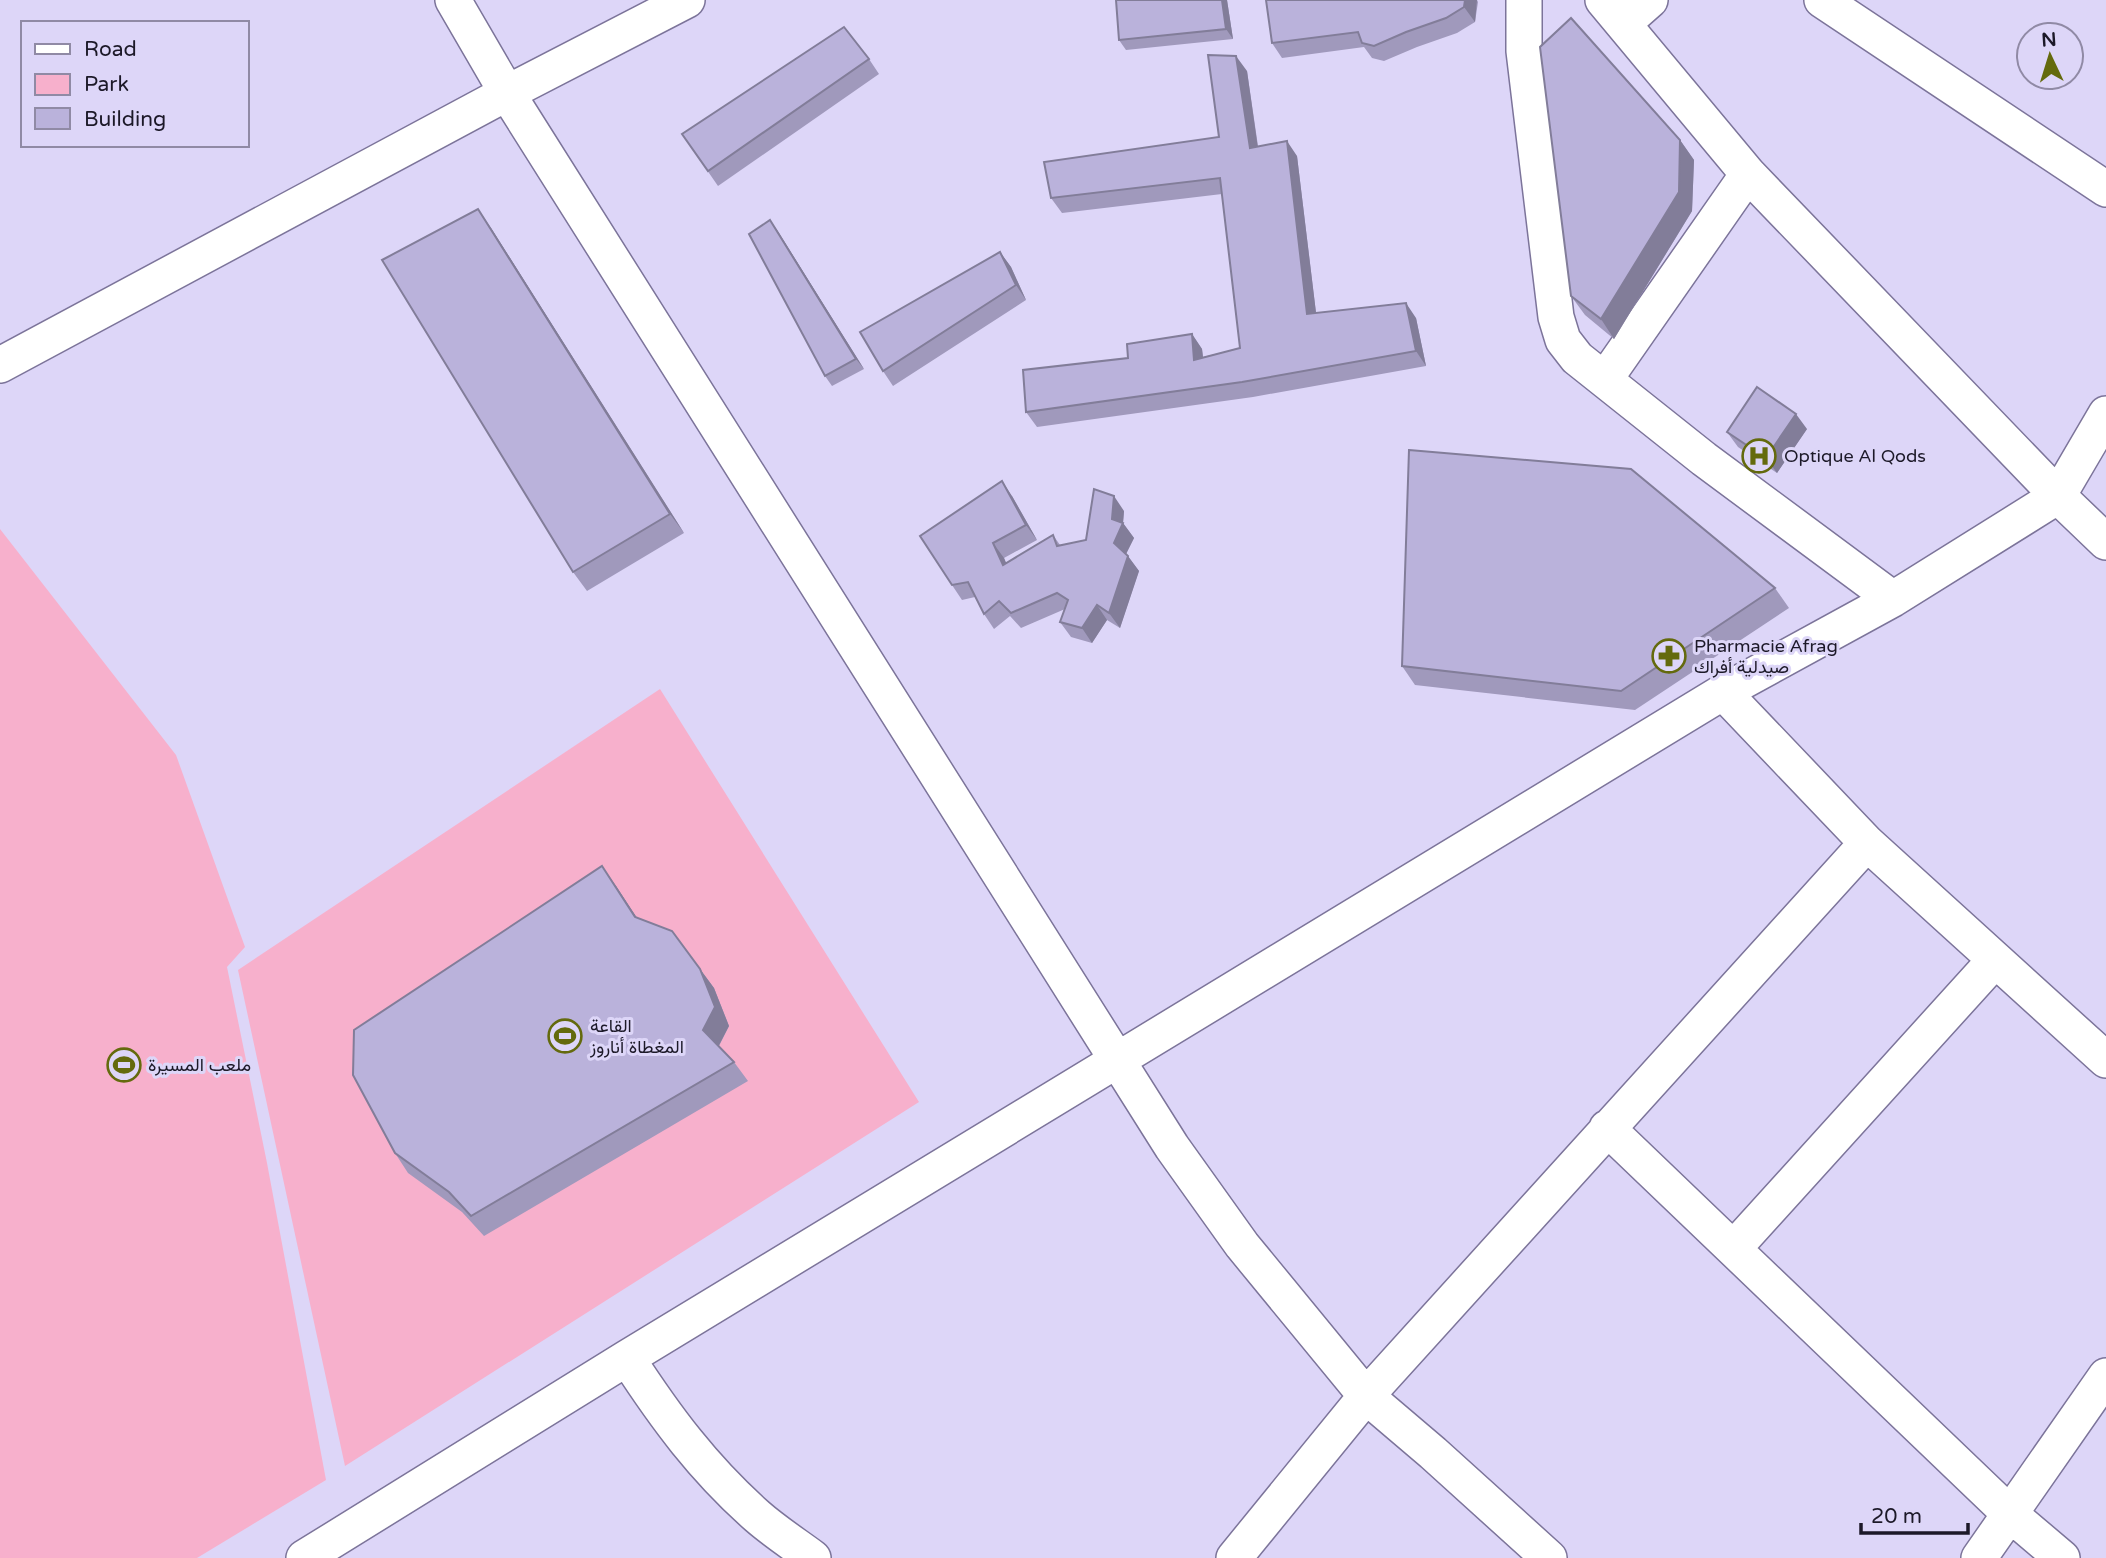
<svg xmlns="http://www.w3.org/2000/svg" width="2106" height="1558" font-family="'Varela Round',Vazirmatn,sans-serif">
<rect width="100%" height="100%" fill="#ddd6f8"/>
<path fill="#f7b0cc" d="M0 529 176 755 245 947 227 967 267 1163 326 1480 197 1558H0Z
M660 689 919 1102 345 1466 238 970Z"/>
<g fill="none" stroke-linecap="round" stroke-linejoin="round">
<defs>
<path id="street" d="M453 0 507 93 1172 1147 1242 1245 1366 1396 1433 1453 1549 1558
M1524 0V51L1556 317 1563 340 1577 358 1704 459 1893 599
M1603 0 1748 174 2058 496 2106 542
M1822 0 2106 189
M1624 23 1650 0
M0 365 507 93 687 0
M1605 379 1748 174
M1723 692 1867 843 2106 1060
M1607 1128 2010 1514 2062 1558
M1734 1248 1995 960
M627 1358C666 1418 703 1468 757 1516 774 1531 794 1544 813 1558
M304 1558 627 1358 1723 692 1893 599 2058 496 2106 414
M1234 1558 1366 1396 1867 843
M1979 1558 2106 1376"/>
</defs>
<use href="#street" stroke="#7c749a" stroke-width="38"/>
<use href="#street" stroke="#fff" stroke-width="35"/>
</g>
<path fill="#a099bc" d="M1116 0H1227L1233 39 1126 50 1119 40Z
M1266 0H1477L1478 2 1475 22 1457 33 1417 47 1384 61 1372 58 1364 47 1282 58 1272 43Z
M869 59 879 74 718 186 682 134Z
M1247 71 1258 146 1297 156 1316 313 1416 318 1426 366 1253 397 1037 427 1026 412 1128 358 1192 334 1202 349 1203 357 1240 348 1222 194 1062 213 1051 198 1219 137Z
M1680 140 1694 160 1692 211 1614 339 1585 315 1571 296Z
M491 228 684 533 587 591 573 572Z
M777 230 864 369 832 386 825 376Z
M1000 252 1011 267 1026 300 893 386 883 371Z
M1807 429 1777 473 1738 447 1727 432Z
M1012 496 1037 540 1004 558 1006 564 1053 535 1060 545 1086 540 1124 511 1123 523 1134 538 1126 554 1139 571 1120 628 1107 620 1092 643 1071 637 1060 622 1065 609 1021 628 1010 616 994 629 984 614 975 597 962 600 952 585Z
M1775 588 1789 608 1635 710 1415 685 1402 666Z
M616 886 636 917 700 969 714 988 729 1026 719 1046 734 1062 748 1081 484 1236 462 1212 408 1173 395 1153Z"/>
<path fill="#827d99" d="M1222 0H1227L1233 39 1226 29Z
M1465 0H1477L1475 22 1464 7Z
M1236 56 1247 71 1260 163 1250 148Z
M1680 140 1694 160 1692 211 1614 339 1601 319Z
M1287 141 1297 156 1318 329 1307 314Z
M478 209 491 228 684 533 670 514Z
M770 220 777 230 864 369 856 359Z
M1000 252 1011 267 1026 300 1016 285Z
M1406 303 1416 318 1426 366 1416 351Z
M1192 334 1202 349 1205 375 1194 360Z
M1796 414 1807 429 1777 473 1766 458Z
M1002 481 1012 496 1037 540 1026 525Z
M1114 496 1124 511 1123 523 1134 538 1124 558 1114 543 1112 519Z
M993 543 1004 558 1014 580 1003 565Z
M1128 556 1139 571 1120 628 1109 613Z
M1097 605 1107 620 1092 643 1082 628Z
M602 866 616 886 649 936 635 917Z
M700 969 714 988 729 1026 717 1049 703 1030Z"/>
<path fill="#bab2db" stroke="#827d99" stroke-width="2" d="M1116 0H1222L1226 29 1119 40Z
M1266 0H1465L1464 7 1446 18 1406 32 1374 46 1362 43 1358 32 1272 43Z
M1571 18 1680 140 1679 192 1601 319 1571 296 1540 47Z
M844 27 869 59 708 171 682 134Z
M1208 55 1236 56 1250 148 1287 141 1307 314 1406 303 1416 351 1242 382 1026 412 1023 370 1128 358 1127 344 1192 334 1194 360 1240 348 1220 178 1051 198 1044 162 1219 137Z
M478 209 670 514 573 572 382 260Z
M770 220 856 359 825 376 749 234Z
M1000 252 1016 285 883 371 860 332Z
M1757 387 1796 414 1766 458 1727 432Z
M1409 450 1631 469 1775 588 1621 691 1402 666Z
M1002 481 1026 525 993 543 1003 565 1053 535 1057 546 1086 540 1094 489 1114 496 1112 519 1123 523 1114 543 1128 556 1109 613 1097 605 1082 628 1060 622 1068 600 1057 593 1011 613 999 601 984 614 968 582 952 585 920 536Z
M602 866 635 917 672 931 700 969 715 1007 703 1030 734 1062 471 1216 449 1192 395 1153 353 1075 354 1030Z"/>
<defs>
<symbol id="hospital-ring" viewBox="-11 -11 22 22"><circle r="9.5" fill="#ddd6f8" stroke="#646a0d" stroke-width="1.5"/><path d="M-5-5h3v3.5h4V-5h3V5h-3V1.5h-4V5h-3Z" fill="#646a0d"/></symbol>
<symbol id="pharmacy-ring" viewBox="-11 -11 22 22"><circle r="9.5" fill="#ddd6f8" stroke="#646a0d" stroke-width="1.5"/><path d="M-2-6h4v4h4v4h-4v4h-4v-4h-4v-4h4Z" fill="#646a0d"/></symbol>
<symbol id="stadium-ring" viewBox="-11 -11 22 22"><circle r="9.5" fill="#ddd6f8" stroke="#646a0d" stroke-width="1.5"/><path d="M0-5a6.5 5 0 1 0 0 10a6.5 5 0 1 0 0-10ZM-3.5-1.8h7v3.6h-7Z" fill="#646a0d"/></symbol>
</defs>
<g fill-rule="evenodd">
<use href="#hospital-ring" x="1740" y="437" width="38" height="38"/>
<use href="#pharmacy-ring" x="1650" y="637" width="38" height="38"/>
<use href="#stadium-ring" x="546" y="1017" width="38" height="38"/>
<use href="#stadium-ring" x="105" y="1046" width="38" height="38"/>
</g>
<g text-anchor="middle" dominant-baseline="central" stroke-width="6" stroke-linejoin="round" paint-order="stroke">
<g font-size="18" fill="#1c1928" stroke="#ddd6f8" text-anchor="start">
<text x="1784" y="456">Optique Al Qods</text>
<text x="1694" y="646">Pharmacie Afrag<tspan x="1694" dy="21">صيدلية أفراك</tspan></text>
<text x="590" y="1026">القاعة<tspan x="590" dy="21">المغطاة أناروز</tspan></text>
<text x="148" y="1065">ملعب المسيرة</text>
</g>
</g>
<rect x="21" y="21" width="228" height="126" fill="#ddd6f8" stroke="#908aa5" stroke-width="2"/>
<rect x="35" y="44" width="35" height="10" fill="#ffffff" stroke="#908aa5" stroke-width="2"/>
<text x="84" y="56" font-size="21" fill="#1c1928">Road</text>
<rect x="35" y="74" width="35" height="21" fill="#f7b0cc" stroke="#908aa5" stroke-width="2"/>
<text x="84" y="91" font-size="21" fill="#1c1928">Park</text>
<rect x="35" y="108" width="35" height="21" fill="#bab2db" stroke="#908aa5" stroke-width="2"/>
<text x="84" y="126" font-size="21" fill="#1c1928">Building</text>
<g transform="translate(2050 56) rotate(356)"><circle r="33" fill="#ddd6f8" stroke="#908aa5" stroke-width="2"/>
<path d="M0-5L12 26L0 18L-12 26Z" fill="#646a0d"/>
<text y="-10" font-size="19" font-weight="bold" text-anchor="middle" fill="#1c1928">N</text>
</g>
<path d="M1861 1523v10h107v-10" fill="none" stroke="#1c1928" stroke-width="3.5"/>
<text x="1871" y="1523" font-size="21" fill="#1c1928" stroke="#ddd6f8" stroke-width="5" paint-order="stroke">20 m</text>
</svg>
